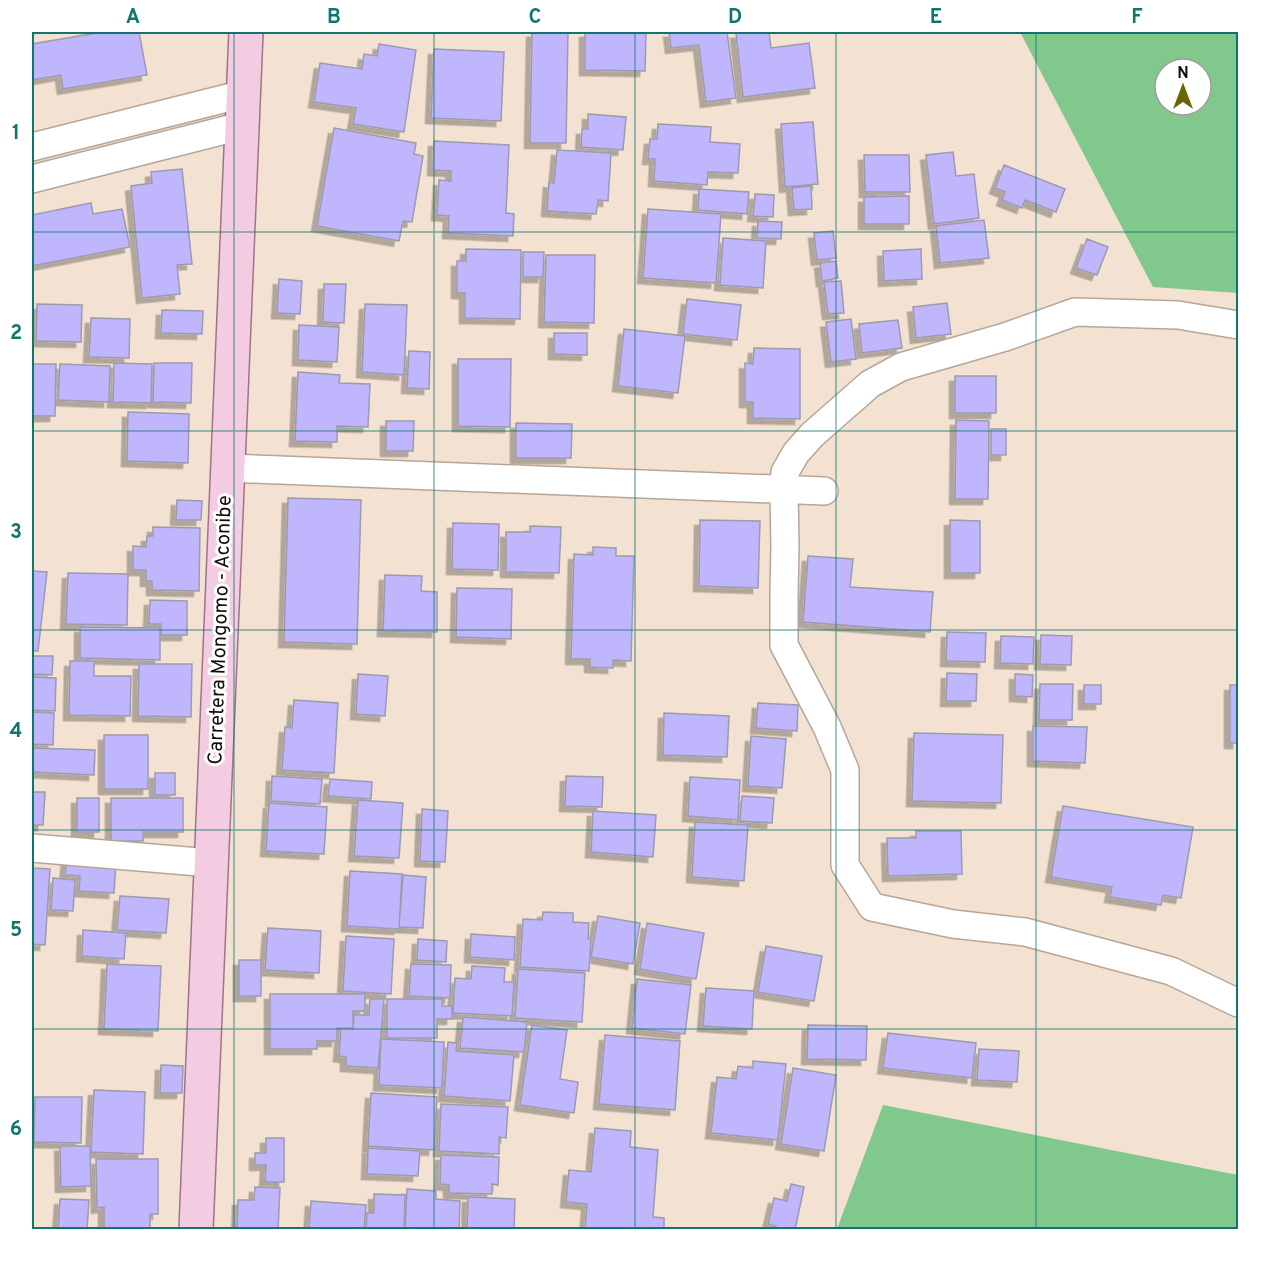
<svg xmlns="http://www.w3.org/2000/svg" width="1270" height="1261" font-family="Overpass,sans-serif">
<defs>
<filter id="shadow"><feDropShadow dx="-5.5" dy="5.5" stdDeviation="0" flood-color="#0004"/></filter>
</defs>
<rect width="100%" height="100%" fill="#f3e1d1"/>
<path fill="#81c88d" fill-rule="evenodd" d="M1020 32H1238V293L1153 287ZM1165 69H1201V105H1165Z
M883 1105 1238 1175V1229H837Z"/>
<path fill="#c0b6fe" stroke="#9c9aae" stroke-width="1.5" filter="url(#shadow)" d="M102 32H139L147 75 63 89 61 75 32 80V44Z
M532 32H568L566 143H530Z
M585 32H646L645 71 585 70Z
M669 32H727L736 98 706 102 699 45 671 48Z
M749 32H769L771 48 809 43 815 88 743 97 736 33Z
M379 44 416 50 404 132 353 124 356 108 314 102 320 63 362 69 364 54 377 56Z
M434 49 504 52 501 121 431 118Z
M588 114 626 117 623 150 581 147 582 129H588Z
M813 122 818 184 785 187 781 124Z
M658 124 711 127 710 142 740 144 738 173 708 172 707 185 654 181 655 159H648L650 139H657Z
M334 128 416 143 414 154 423 156 412 222 403 221 399 241 317 226Z
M434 141 509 145 506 213 514 214 513 236 448 233 449 216 437 215 439 180 451 181V171L433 170Z
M557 150 611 153 608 201 598 200 596 214 547 211 549 182 554 183Z
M953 152 956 176 974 174 979 218 934 224 926 155Z
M864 155H909L910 192H865Z
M1004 165 1065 189 1056 212 1025 200 1022 208 1002 200 1005 192 995 188Z
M182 169 192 264 177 265 180 294 142 298 131 186 152 183 151 172Z
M811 186 812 209 794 210 792 188Z
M699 189 749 192 747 214 698 210Z
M755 194 774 195 773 217 753 216Z
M909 196V224H864V197Z
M91 203 93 214 122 209 130 247 32 266V215Z
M648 209 721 214 716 283 643 278Z
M984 220 989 258 940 263 936 226Z
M758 221 782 222 781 239 757 238Z
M833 231 836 258 817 260 814 233Z
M723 238 766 241 763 288 720 285Z
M1087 239 1108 247 1097 275 1076 268Z
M466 249 521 250 520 319 465 318V293H457V261H466Z
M921 249 922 279 884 281 883 251Z
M523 252H544L543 277H523Z
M546 255H595L594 323 544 322Z
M836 261 838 278 822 281 820 263Z
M279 279 302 281 300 314 277 313Z
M841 281 844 313 828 314 824 282Z
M324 284H346L344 323 323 322Z
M687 299 741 305 737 340 683 334Z
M947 303 951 334 916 338 913 307Z
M37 304 82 305 81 342 36 341Z
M365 304 407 305 404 375 362 372Z
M162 310 203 311 202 334 161 333Z
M91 318 130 319 129 358 89 357Z
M851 319 856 359 831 362 826 322Z
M898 320 902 348 862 353 859 324Z
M299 325 339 327 337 362 298 360Z
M624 329 685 336 678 393 618 386Z
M554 333H587V355L554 354Z
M754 348 800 349V419L753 418V402H745V363L753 364Z
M409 351 430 352 429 389 407 388Z
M458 359H511L510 427 458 426Z
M114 363 152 364 151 403 113 402Z
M154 363H192L191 403 153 402Z
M32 364H56L55 416H32Z
M60 364 110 366 109 402 58 400Z
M298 372 340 375 339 383 370 384 368 427 337 426V442L295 441Z
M955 376H996V413H955Z
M128 412 189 414 188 463 127 461Z
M956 420 989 421 988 499H955Z
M386 421H414L413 451H386Z
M516 423 572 424 571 458H516Z
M991 429H1006V455H991Z
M288 498 361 500 357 644 284 642Z
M177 500 202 501 201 520H176Z
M700 520 760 521 758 588 699 586Z
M950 520 980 521V573H950Z
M453 523 499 524 498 570 452 569Z
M530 526 561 527 559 573 506 572V532H530Z
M153 527 200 528 199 591 152 590V581H146V570H133V546L146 547 147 536H153Z
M593 547 616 548V556H634L631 661 613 660V668L590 667V659H571L574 554 593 555Z
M808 556 853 559 850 587 933 592 930 632 803 622Z
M32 571 47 572 38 651H32Z
M68 573 128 574 127 625 66 624Z
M385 575 422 576 421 591 437 592V632L383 631Z
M457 588 512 589 511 639 456 637Z
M150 600 187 601V635H161V624H149Z
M80 627 160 628V660L80 658Z
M947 632 986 633 985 662 946 661Z
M1041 635 1072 636 1071 665 1040 664Z
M1001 636 1034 637 1033 664 1000 663Z
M32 656H53L52 675 32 674Z
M70 661H94V676H131L130 716 69 715Z
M139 664H192L191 717 138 716Z
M947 673 977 674 976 701H946Z
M358 674 388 676 385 716 356 714Z
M1015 674 1033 675 1032 697 1015 696Z
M32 677 56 678 55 711 32 710Z
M1040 684H1073L1072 720H1039Z
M1084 685H1101V704H1084Z
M1230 685H1238V743H1230Z
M294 700 338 703 334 773 282 770 285 727 292 728Z
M758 703 798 705 797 731 756 728Z
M32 712 54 713 53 745 32 744Z
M664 713 729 716 727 757 663 755Z
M1033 726 1087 727 1085 763 1033 761Z
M914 733 1003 735 1001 803 912 801Z
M104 735H148V789H104Z
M751 736 786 739 782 788 748 786Z
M33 748 95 750 94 775 32 772Z
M155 773H175V795H155Z
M272 776 322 779 320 804 271 801Z
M566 776 603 777 602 807 565 806Z
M690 777 740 780 738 820 688 816Z
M330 779 372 782 371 799 328 796Z
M32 792H45L43 825H32Z
M742 796 774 798 772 823 740 821Z
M77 798H99V832H77Z
M111 798H183V832H143V841H111Z
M358 800 403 803 399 858 354 856Z
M269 803 327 807 324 854 266 851Z
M1063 806 1193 827 1181 898 1163 895 1161 905 1110 897 1112 887 1051 877Z
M422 809 448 811 445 862 420 861Z
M593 811 656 815 653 857 591 852Z
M695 822 748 825 744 881 692 877Z
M916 831H961L962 874 888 876 887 838H916Z
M67 859 116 862 114 893 79 891 80 876 65 875Z
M32 868 50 869 45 945 32 944Z
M350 871 402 874 399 929 347 926Z
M403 875 426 877 423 928 399 927Z
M53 878 75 880 73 911 51 910Z
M120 896 169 899 166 933 117 930Z
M543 912 573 913V922L589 923 588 939H591L589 971 520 967 523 919 542 920Z
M598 916 640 923 633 964 591 957Z
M647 923 704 933 696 979 640 969Z
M268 928 321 931 319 973 265 970Z
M83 930 126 933 124 959 82 956Z
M471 934 515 937 514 960 470 957Z
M346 936 394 939 391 994 343 991Z
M418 939 447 941 446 962 417 960Z
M766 946 822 956 814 1001 758 992Z
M239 960H261V996H239Z
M107 964 161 966 158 1031 104 1029Z
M411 964 451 965 450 998 409 996Z
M472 966 505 968 504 982H514L512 1016 453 1013 455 978 471 979Z
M518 969 585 973 582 1022 515 1018Z
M637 979 691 985 685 1034 632 1028Z
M706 988 754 991 752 1029 703 1026Z
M270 994H365V1011H353V1028H337V1041H317V1049H270Z
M370 999H384L378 1068 346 1066V1057L339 1056 341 1028 353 1029 354 1015H369Z
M387 999H442V1006H452V1019H437V1038H387Z
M463 1017 527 1022 524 1052 460 1048Z
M532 1025 567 1030 560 1079 578 1082 574 1113 520 1105Z
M808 1025 867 1026 866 1060 807 1059Z
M888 1033 976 1043 972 1078 883 1068Z
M605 1035 680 1041 675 1110 599 1104Z
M381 1039 444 1042 442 1088 379 1085Z
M448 1042 457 1043 456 1051 514 1055 510 1101 444 1096Z
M979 1049 1019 1051 1017 1082 977 1080Z
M753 1061 786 1064 778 1140 711 1133 717 1077 736 1079 738 1066 753 1068Z
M161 1065 183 1066 182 1093H160Z
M793 1068 836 1075 824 1151 781 1144Z
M94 1090 145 1092 143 1154 91 1152Z
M371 1093 437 1097 434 1150 368 1146Z
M35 1097H82L81 1143 34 1142Z
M441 1104 508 1107 506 1138 499 1137V1154L439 1151Z
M595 1128 631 1131 630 1147 658 1150 653 1217 664 1218V1230H585L587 1204 566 1202 569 1170 591 1172Z
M266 1138H284V1182H265L266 1165H255V1153H266Z
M60 1146H90L91 1186 61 1187Z
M368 1148 420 1151 418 1176 367 1174Z
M441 1155 499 1157 498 1185 492 1184V1194L449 1193V1185L440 1184Z
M96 1159H158V1214H150V1230H104V1207L97 1208Z
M791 1184 804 1187 795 1230H775L776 1226 768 1224 774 1198 787 1201Z
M255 1187 280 1188 278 1230H237L238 1200H254Z
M407 1189 436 1191V1199L460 1201 459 1230H405Z
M374 1194 405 1195 404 1230H366L367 1213H374Z
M468 1197 515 1199 514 1230H467Z
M60 1199 89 1200 87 1230H58Z
M311 1201 366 1205 364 1230H309Z"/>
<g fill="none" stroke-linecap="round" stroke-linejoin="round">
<defs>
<path id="minor" d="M32 147 243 94
M32 179 241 126
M1238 325 1178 315 1075 312 1005 337 901 367 870 384 812 435 796 453 785 472 784 490 785 546 784 594V645L827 727 845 770V865L872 907 953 924 1025 932 1171 971 1238 1003
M227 468 824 491
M32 848 211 863"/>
<path id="major" d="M196 1230 246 32"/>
</defs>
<use href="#minor" stroke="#b7a698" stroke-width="30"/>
<use href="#major" stroke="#a07388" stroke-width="36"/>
<use href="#minor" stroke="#fff" stroke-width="27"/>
<use href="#major" stroke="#f4cce2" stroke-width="33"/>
</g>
<path fill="none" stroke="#0f766e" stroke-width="1.5" stroke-opacity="0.55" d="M234 32V1230M434 32V1230M635 32V1230M836 32V1230M1036 32V1230M32 232H1238M32 431H1238M32 630H1238M32 830H1238M32 1029H1238"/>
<g text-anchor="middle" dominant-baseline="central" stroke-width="6" stroke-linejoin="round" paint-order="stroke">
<g font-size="20" fill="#110c07" stroke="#fff">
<text transform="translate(221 630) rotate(-88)">Carretera Mongomo - Aconibe</text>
</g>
</g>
<rect width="1270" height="1261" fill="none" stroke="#ffffff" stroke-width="66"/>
<g transform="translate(1183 87)"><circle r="28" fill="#ffffff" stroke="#a09e9c" stroke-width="1.5"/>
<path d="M0-4.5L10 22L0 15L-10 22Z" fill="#676600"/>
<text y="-9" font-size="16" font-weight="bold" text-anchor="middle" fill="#110c07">N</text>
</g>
<rect x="33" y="33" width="1204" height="1195" fill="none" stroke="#0f766e" stroke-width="2"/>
<g font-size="20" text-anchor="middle" font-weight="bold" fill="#0f766e">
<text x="133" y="23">A</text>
<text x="334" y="23">B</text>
<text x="535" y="23">C</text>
<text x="735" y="23">D</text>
<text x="936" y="23">E</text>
<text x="1137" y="23">F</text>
<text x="16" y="139">1</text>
<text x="16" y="339">2</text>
<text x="16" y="538">3</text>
<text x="16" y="737">4</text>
<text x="16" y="936">5</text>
<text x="16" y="1135">6</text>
</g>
</svg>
